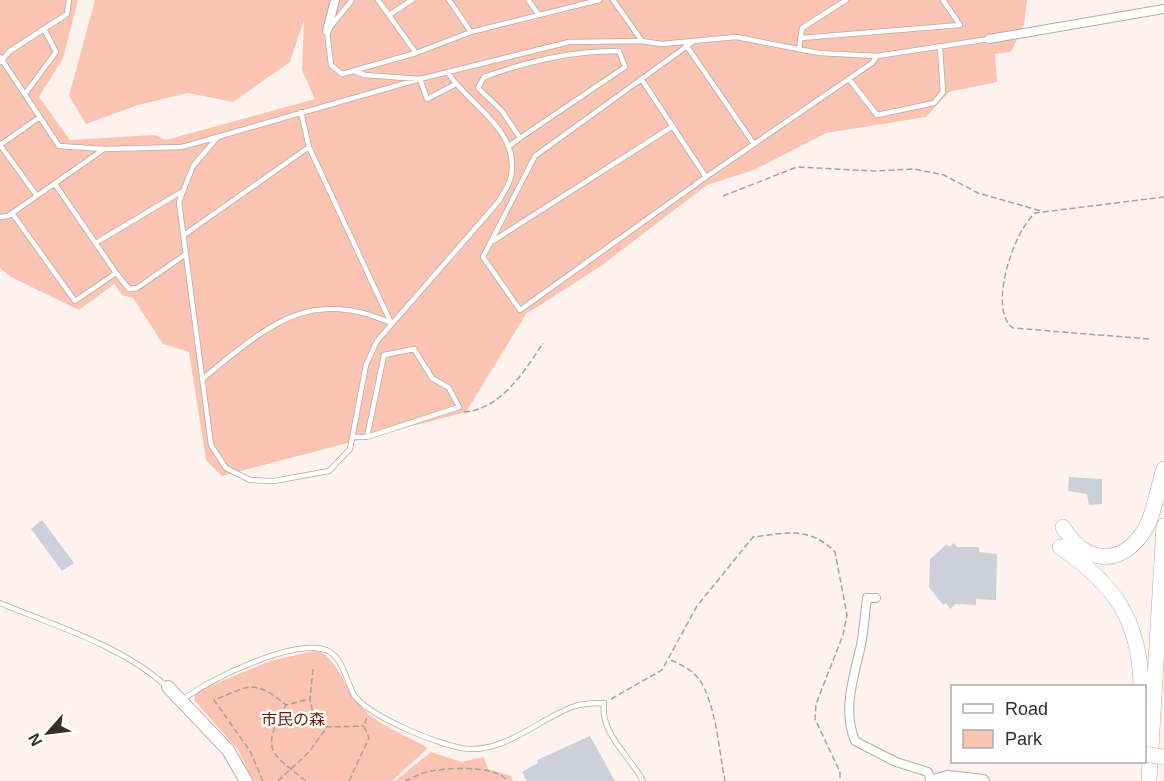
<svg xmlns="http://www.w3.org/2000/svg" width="1164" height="781" font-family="Arial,'Noto Sans JP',sans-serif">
<rect width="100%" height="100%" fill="#fef2ee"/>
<path fill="#fbc4b2" d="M0 0H78L63 58 39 97 70 140 155 135 166 140 315 99 302 70 304 20 290 62 233 102 188 93 138 105 86 124 69 96 95 0H1027L1024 25 1011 52 995 54 997 82 949 92 926 117 826 133 754 170 707 185 601 266 526 314 466 412 222 476 206 460 189 352 163 344 133 298 122 295 114 284 79 310 11 277 0 268Z
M318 650C341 663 345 691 363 709 381 727 407 735 428 748L392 781H253L238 750 194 700 196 692 270 661Z
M431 752 462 762 484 757 488 769 511 776 513 781H395Z"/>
<path fill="#cdcfd9" d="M1069 477 1102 479V504L1089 505 1087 494 1068 491Z
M42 520 74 563 62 571 31 529Z
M954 543 957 547H979V552L997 554 996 600 976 599V605L956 604 950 609 946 603 943 605 929 587 930 559 947 544 949 547Z
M590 736 615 781H527L522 772 538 763 537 760Z"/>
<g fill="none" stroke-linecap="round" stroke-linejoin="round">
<defs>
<path id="lane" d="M352 0 327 31 331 65 342 74 416 53 471 32 599 0
M378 0 416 53
M449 0 471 32
M528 0 539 15
M613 0 642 41
M389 15 412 0
M801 38 960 25 943 0
M694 41 535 156 483 257 520 310 706 177 872 63 877 56
M686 45 754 144
M799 49 802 28 846 0
M0 57 59 146 104 149 182 147 420 79 569 42 642 41 661 44 736 37 819 53 877 56 989 39
M0 62 10 51 67 14 69 0
M356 72 365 75 420 79 427 99 456 84
M849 79 877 115 934 103 943 92 940 48
M642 80 706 177
M25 94 56 52 44 29
M301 112 309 147 391 323
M217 138 193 166 179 202 211 445 226 468 250 480 274 481 329 471 350 449 366 365 377 341 499 201C503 193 510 184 511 176 520 130 469 105 448 73
M0 145 37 196
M0 145 40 117
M508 147 520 138 625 67 619 51C570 51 530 61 484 77L478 88 502 111 520 138
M55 184 116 273
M12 213 75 301 116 273 129 289 137 288 186 254
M0 217 8 216 104 149
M184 235 309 147
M99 241 181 192
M493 241 673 126
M202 379C265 329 307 285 391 323
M353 437H367L459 407 449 388 432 378 414 349 384 355 367 437
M0 603C55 626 121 645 166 686
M183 700C206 680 302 634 330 652 343 660 347 682 354 695 368 716 442 747 468 749 507 751 538 720 572 707 582 703 594 703 604 703 600 734 630 756 643 781"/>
<path id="street" d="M327 31 335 0
M989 39 1164 9
M876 598H867C865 613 864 629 861 645 854 677 842 709 855 741L896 762 928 772 931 781"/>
<path id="secondary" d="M168 687 228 750 246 781
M932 781 948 777 983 781"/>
<path id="highway" d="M1063 527C1084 562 1119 569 1144 531 1155 514 1157 489 1164 469
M1060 547C1114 584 1140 620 1141 686
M1149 781 1164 526"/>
</defs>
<use href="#lane" stroke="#b5aaa6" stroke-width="6"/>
<use href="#street" stroke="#b5aaa6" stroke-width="10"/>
<use href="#secondary" stroke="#b5aaa6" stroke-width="14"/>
<use href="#highway" stroke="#b5aaa6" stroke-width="16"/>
<path stroke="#a9a09d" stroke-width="1.5" stroke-dasharray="6 3" stroke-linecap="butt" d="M723 196 797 167 874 171 914 169 944 175 978 193 1041 211
M1149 339 1013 328C987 309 1014 231 1035 213L1164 197
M464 412C500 410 525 371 543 343
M671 660C681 665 691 669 698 678 716 701 719 752 725 781
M313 669 310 699 315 724 327 727
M611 699 662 670 697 606 753 537C786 533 809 526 835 552L847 615 843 635 816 704 815 719 840 772V781
M263 781 250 751 214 700C250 686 253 678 286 705
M278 781 309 752 327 727 364 726
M306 781C269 752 261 750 286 705L310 699
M349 781 369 738 364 726 367 717
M405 781C413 778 420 773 428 772 446 767 496 765 508 781"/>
<use href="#lane" stroke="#fff" stroke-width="4.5"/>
<use href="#street" stroke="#fff" stroke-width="8"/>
<use href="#secondary" stroke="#fff" stroke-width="12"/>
<use href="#highway" stroke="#fff" stroke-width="15"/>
<defs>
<path id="highway-bridge" d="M1144 754 1164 757"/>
</defs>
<use href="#highway-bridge" stroke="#b5aaa6" stroke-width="16" stroke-linecap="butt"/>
<use href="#highway-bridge" stroke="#fff" stroke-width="15"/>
</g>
<g text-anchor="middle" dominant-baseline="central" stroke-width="5" stroke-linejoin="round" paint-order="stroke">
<g font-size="16" fill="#6b1c00" stroke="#fff">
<text x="293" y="719">市民の森</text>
</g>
</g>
<rect x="951" y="685" width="195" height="78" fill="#ffffff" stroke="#adacab" stroke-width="1.5"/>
<rect x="963" y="704" width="30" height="9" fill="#ffffff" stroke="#adacab" stroke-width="1.5"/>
<text x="1005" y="715" font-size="18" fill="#332f2e">Road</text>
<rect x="963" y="730" width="30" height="18" fill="#fbc4b2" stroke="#adacab" stroke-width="1.5"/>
<text x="1005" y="745" font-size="18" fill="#332f2e">Park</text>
<g transform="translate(48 733) rotate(242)" stroke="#ffffff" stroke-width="4.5" paint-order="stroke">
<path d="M0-4.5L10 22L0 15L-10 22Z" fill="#332f2e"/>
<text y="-9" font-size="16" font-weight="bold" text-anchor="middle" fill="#332f2e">N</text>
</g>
</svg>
